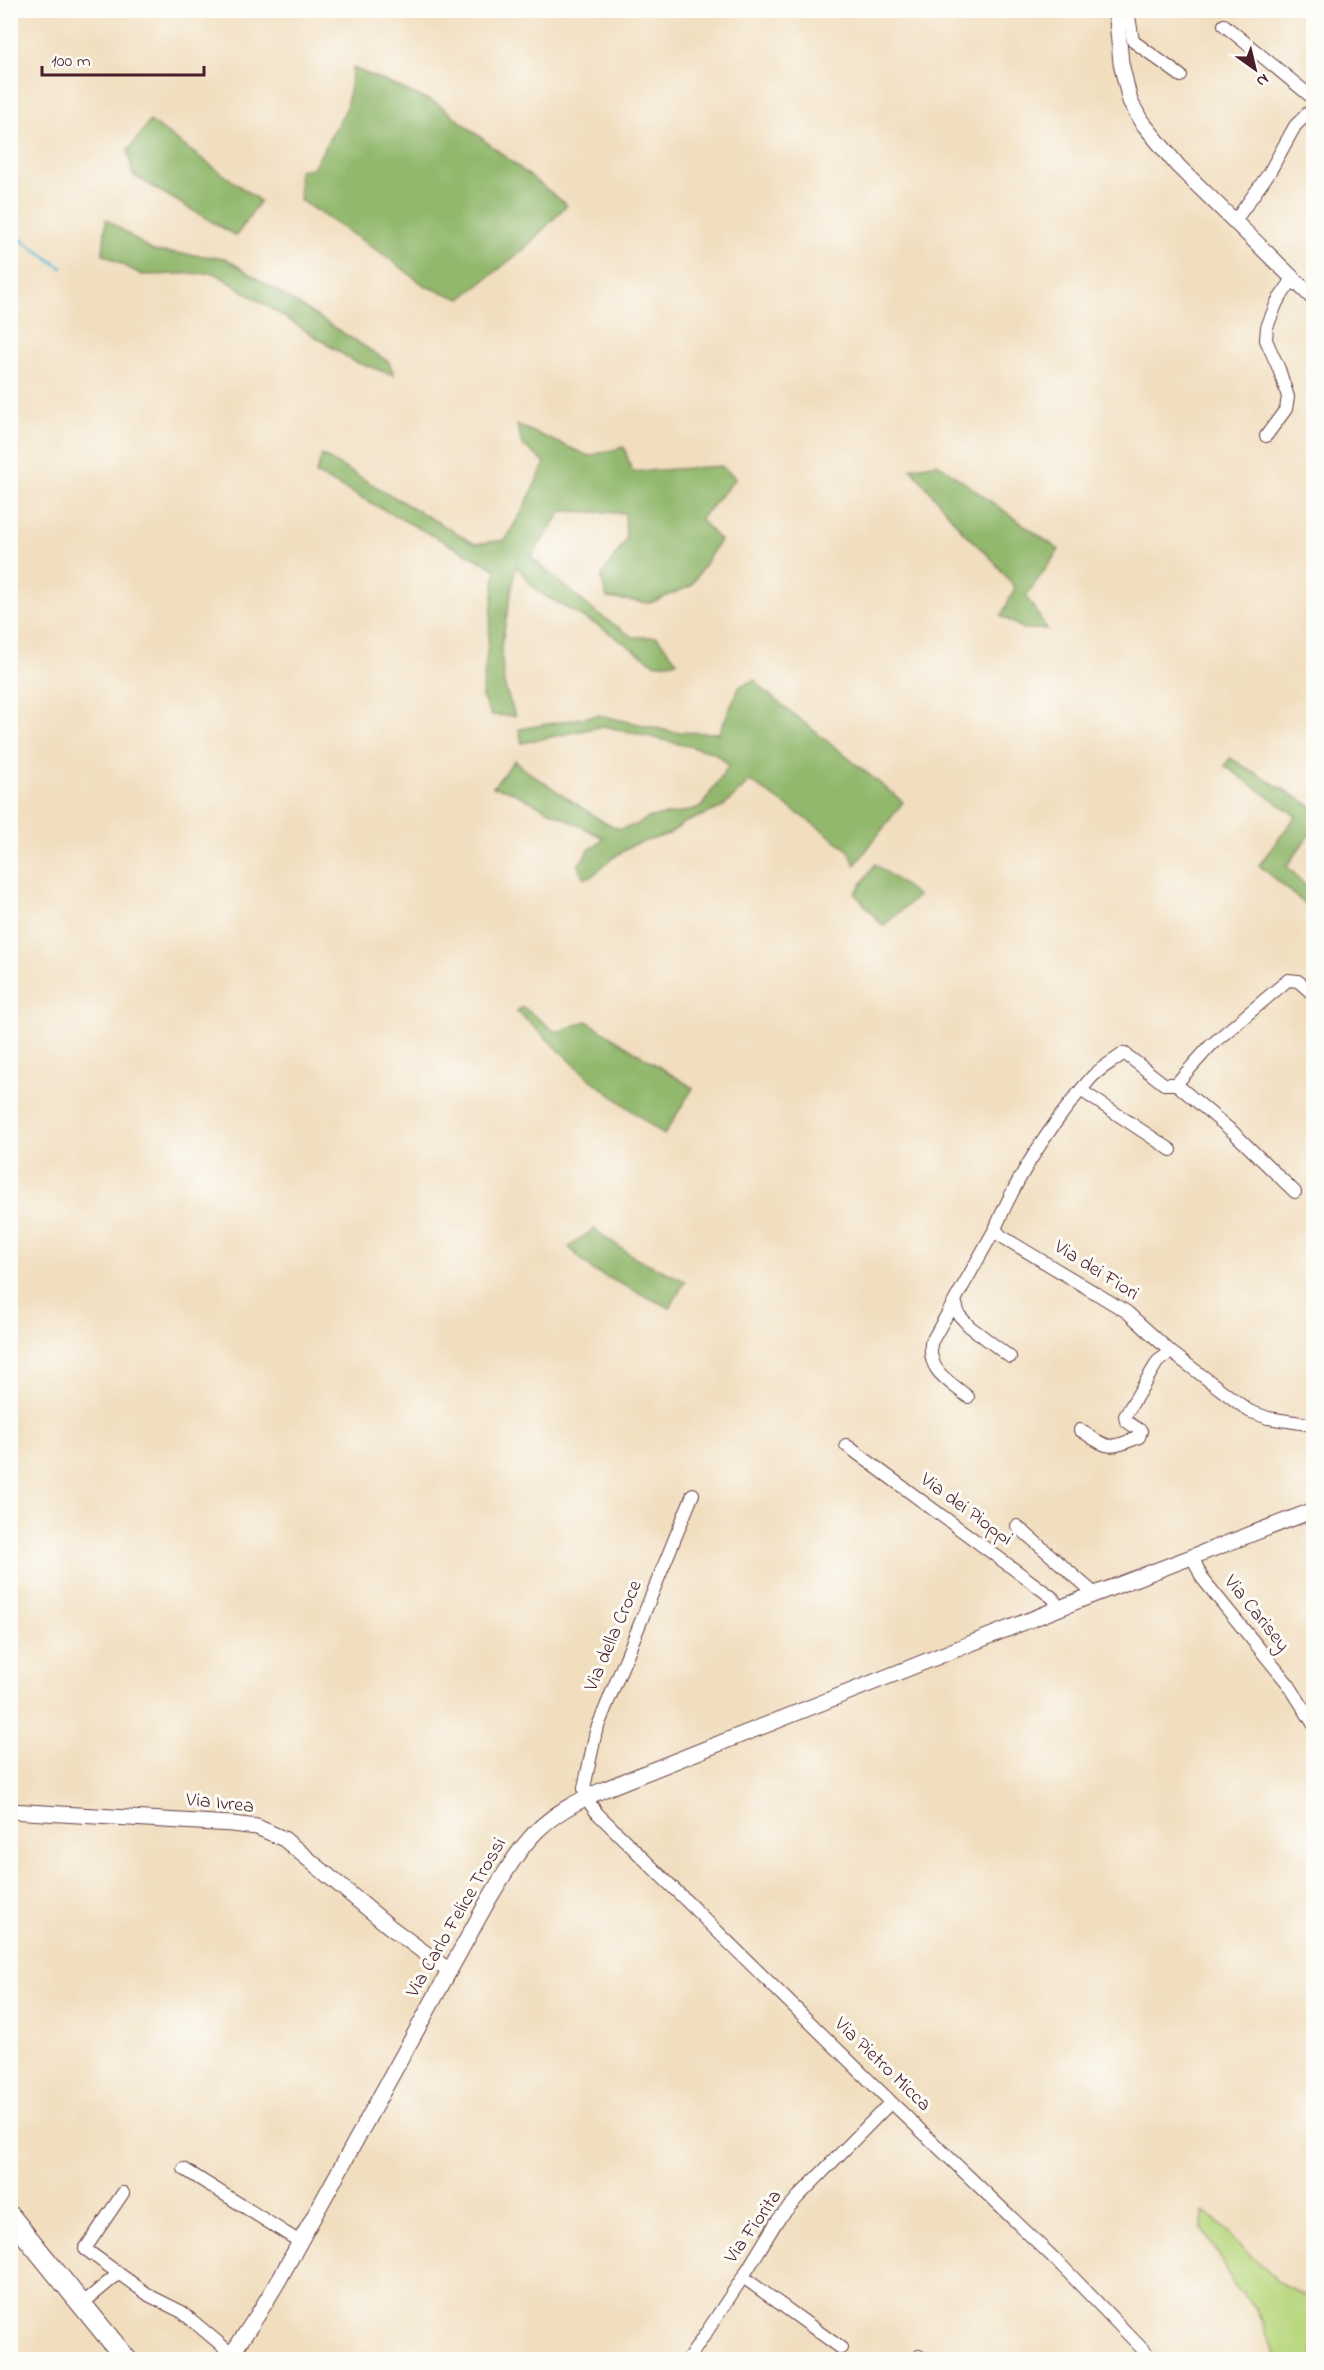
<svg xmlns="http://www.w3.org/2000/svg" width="1324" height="2370" font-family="'Indie Flower',sans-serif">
<rect width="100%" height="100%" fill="#fdfcf7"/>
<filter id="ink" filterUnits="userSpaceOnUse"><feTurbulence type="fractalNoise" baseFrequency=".0167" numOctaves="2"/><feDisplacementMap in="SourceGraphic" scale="12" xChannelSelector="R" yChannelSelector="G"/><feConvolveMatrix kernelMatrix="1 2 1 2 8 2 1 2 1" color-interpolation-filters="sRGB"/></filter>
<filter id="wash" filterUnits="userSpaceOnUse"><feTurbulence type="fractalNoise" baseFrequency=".008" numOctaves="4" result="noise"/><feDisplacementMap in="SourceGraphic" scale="24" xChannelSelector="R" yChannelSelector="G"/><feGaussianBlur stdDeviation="1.35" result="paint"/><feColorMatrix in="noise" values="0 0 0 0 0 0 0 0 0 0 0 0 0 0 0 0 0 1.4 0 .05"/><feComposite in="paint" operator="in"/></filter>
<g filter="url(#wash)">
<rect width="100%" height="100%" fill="#f1debf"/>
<path fill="#b8d77e" stroke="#817b54" stroke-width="1.5" d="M1203 2212 1212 2217 1230 2234 1243 2250 1256 2259 1278 2282 1313 2300V2359H1277L1256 2309 1234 2285 1220 2256 1202 2228Z"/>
<path fill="#92b86d" stroke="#6e6c4c" stroke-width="1.5" d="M353 68 438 104 567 205 523 250 461 299 425 286 386 256 300 200 299 170 313 168 346 109Z
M150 121 260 201 236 236 133 175 128 151Z
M106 219 153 251 225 258 389 362 394 375 355 362 215 273 142 275 103 254Z
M517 425 589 456 624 447 632 472 721 466 736 478 700 519 720 540 691 586 650 603 607 598 601 577 626 540 625 513 562 511 531 557 594 611 633 637H657L677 662 655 664 599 626 538 592 516 566 501 647 504 684 515 716 491 715 482 697 496 569 316 474 322 455 475 544 505 540 523 510 545 463 522 444Z
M937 463 1059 550 1026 596 1047 629H1024L1001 616 1015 588 992 559 964 533 911 468Z
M755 680 766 692 903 802 855 865 849 851 825 832 750 781 723 807 684 823 669 834 633 845 611 859 592 876 584 878 578 866 588 851 604 838 508 790 493 787 515 760 522 768 605 823 620 829 636 825 650 817 680 813 701 807 729 765 713 752 604 726 522 743 519 729 599 715 673 732 719 733 740 686Z
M1230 758 1313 807V829L1287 866 1313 894V911L1259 865 1296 816 1225 766Z
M875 864 918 896 883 926 855 894Z
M523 1007 556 1032 587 1021 693 1088 664 1135 589 1078 517 1011Z
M594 1229 634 1257 685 1281 670 1308 592 1270 569 1247Z"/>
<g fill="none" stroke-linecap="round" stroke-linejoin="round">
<path stroke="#56b8d4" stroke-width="3" d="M10 232 62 268"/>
</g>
</g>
<g filter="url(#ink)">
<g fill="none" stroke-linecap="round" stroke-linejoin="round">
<defs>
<path id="minor" d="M1128 10 1133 41 1181 76
M1224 25 1314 99
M1235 221 1269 173 1295 126 1314 107
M1266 436 1286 409 1288 397 1279 369 1266 340 1267 327 1277 302 1293 279
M1314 995 1298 981 1288 980 1211 1045 1176 1084H1164L1124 1053C1114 1061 1100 1068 1091 1078 1052 1123 1018 1174 995 1229L1001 1236 1127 1312 1171 1352 1249 1411 1268 1418 1314 1425
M1176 1084 1233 1132 1295 1192
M1082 1091 1171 1150
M955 1300 959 1315 969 1326 1010 1357
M968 1397C948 1380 928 1372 931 1343L995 1229
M1080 1430C1109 1448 1106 1451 1139 1437L1141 1431 1126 1421 1125 1416 1158 1361 1171 1352
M846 1445 1053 1598 1059 1609
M693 1494 596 1731 584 1788 585 1797 597 1813 891 2102 1062 2266 1153 2360
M1017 1526 1095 1594
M1192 1556 1202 1578 1289 1685 1314 1725
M184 2169 300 2242
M123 2193 85 2249 150 2296 182 2312 232 2354
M743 2277 841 2348
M82 2304 118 2274
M919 2356 922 2360
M688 2360 743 2277 777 2221 798 2197 891 2102"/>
<path id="tertiary" d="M1116 10 1121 63 1130 101 1141 121 1178 166 1314 299
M10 1811 232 1824 257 1827 284 1839 390 1927 448 1970
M228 2360 257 2316 280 2278 489 1899C525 1839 539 1817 605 1789L1095 1594 1314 1510"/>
<path id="primary" d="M10 2216 127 2360"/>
</defs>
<use href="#minor" stroke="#633c41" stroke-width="14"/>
<use href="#tertiary" stroke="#633c41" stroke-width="17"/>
<use href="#primary" stroke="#633c41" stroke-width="22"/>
<use href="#minor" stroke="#fff" stroke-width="12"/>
<use href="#tertiary" stroke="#fff" stroke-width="15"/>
<use href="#primary" stroke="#fff" stroke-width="20"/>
</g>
</g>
<g text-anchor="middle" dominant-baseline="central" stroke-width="6" stroke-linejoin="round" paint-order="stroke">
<g font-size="20" fill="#4a1f2b" stroke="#fdfcf7">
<text transform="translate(1096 1271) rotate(32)">Via dei Fiori</text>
<text transform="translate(966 1510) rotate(36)">Via dei Pioppi</text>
<text transform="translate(1256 1614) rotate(51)">Via Carisey</text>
<text transform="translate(614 1636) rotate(-67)">Via della Croce</text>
<text transform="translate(220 1804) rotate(6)">Via Ivrea</text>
<text transform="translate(457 1918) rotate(-60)">Via Carlo Felice Trossi</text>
<text transform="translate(882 2065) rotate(44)">Via Pietro Micca</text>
<text transform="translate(754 2227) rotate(-55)">Via Fiorita</text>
</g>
</g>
<rect width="1324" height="2370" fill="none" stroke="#fdfcf7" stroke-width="36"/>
<g transform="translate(1255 69) rotate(146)" stroke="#fdfcf7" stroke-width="4.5" paint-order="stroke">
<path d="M0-4.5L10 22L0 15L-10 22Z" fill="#4a1f2b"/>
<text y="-9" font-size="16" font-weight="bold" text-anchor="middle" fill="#4a1f2b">N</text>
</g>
<path d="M42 66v9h162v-9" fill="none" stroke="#4a1f2b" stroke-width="3"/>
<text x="51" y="66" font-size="18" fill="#4a1f2b" stroke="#fdfcf7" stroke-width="4.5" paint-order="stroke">100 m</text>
</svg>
